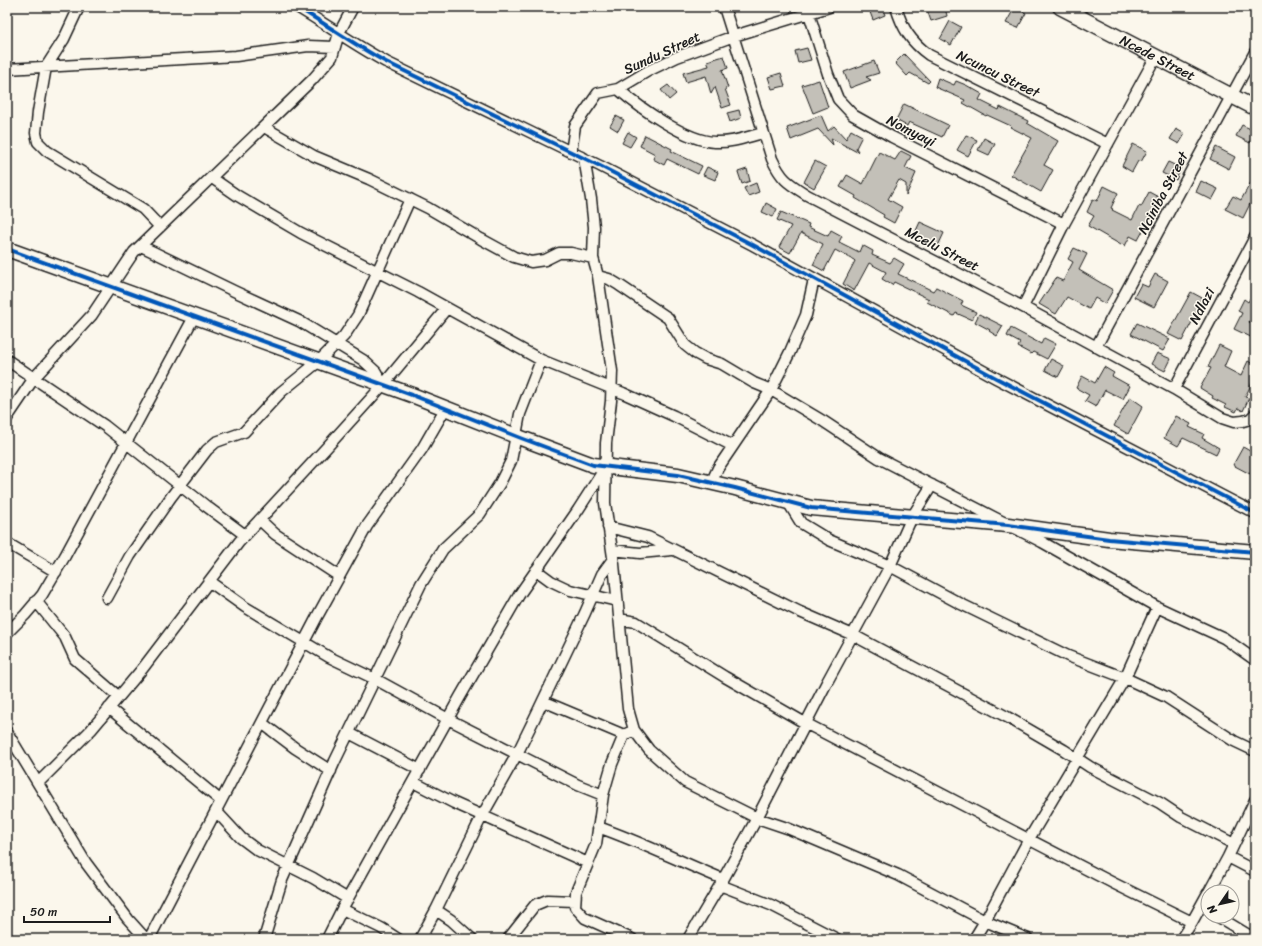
<svg xmlns="http://www.w3.org/2000/svg" width="1262" height="946" font-family="Sriracha,sans-serif">
<rect width="100%" height="100%" fill="#fbf7ec"/>
<filter id="ink" filterUnits="userSpaceOnUse"><feTurbulence type="fractalNoise" baseFrequency=".025" numOctaves="2"/><feDisplacementMap in="SourceGraphic" scale="8" xChannelSelector="R" yChannelSelector="G"/><feConvolveMatrix kernelMatrix="1 2 1 2 8 2 1 2 1" color-interpolation-filters="sRGB"/></filter>
<g filter="url(#ink)">
<path fill="#c3c0b8" stroke="#1c1c1c" d="M868 7H882L885 15 873 20Z
M926 7H945L947 16 931 21Z
M1015 7 1026 13 1018 28 1006 23Z
M950 21 961 27 951 45 940 39Z
M807 48 811 60 798 63 795 51Z
M904 54 930 81 928 83 910 73 907 76 895 63Z
M724 56 728 68 722 70 728 88 725 89 731 105 722 108 715 87 711 94 706 76 686 82 683 73 709 66 707 61Z
M874 61 879 73 866 77 871 80 850 88 844 72Z
M781 73 785 86 772 89 768 77Z
M938 78 954 85 956 81 966 85 982 94 979 100 999 110 1000 107 1028 121 1027 123 1058 141 1044 165 1053 170 1041 192 1011 175 1032 138 1010 127 1011 126 987 115 986 116 963 103 965 100 935 87Z
M819 80 828 107 813 113 802 85Z
M668 85 676 94 669 100 661 90Z
M904 104 948 125 942 137 909 122 907 126 896 120Z
M739 110 741 118 730 122 727 113Z
M821 115 828 131 834 126 846 139 851 130 862 136 856 148 858 151 857 152 831 138 833 145 818 129 791 140 787 128Z
M616 116 624 120 618 131 610 126Z
M1242 125 1255 131 1250 143 1236 136Z
M1176 129 1185 134 1179 144 1170 139Z
M628 132 636 137 630 147 622 143Z
M645 135 672 149 671 151 702 166 698 174 667 159 664 165 653 159 655 154 640 146Z
M966 135 977 140 968 156 957 150Z
M984 138 995 144 989 155 978 150Z
M1133 144 1147 151 1141 162 1138 161 1132 172 1122 166Z
M1216 147 1235 157 1229 169 1210 159Z
M901 151 911 156 905 168 916 173 906 196V184L899 180 888 199 902 207 894 223 883 217 884 215 855 198 856 196 840 187 847 175 863 184 879 152 895 160Z
M815 161 826 167 814 188 804 182Z
M1168 162 1181 168 1176 180 1162 173Z
M707 167 718 172 715 180 703 175Z
M747 169 750 181 742 184 738 172Z
M1255 175V194L1243 218 1225 209 1233 196 1241 200Z
M1201 181 1218 189 1212 200 1196 192Z
M756 183 759 192 748 196 744 188Z
M1104 186 1118 193 1111 208 1113 209 1112 210 1132 220 1139 206 1141 207 1149 192 1162 199 1157 210 1155 209 1138 240 1130 236 1125 246 1122 244 1121 245 1088 226 1094 216 1087 212 1093 199 1097 201Z
M766 203 777 209 773 217 762 212Z
M781 212 809 224 808 227 828 236 831 230 842 236 839 242 859 252 862 245 873 251 872 255 890 263 894 258 904 264 898 274 933 291 936 287 963 301 961 305 976 312 972 320 956 313 954 316 927 302 929 299 894 282 892 285 882 279 886 272 869 263 854 291 843 284 855 261 854 260 835 250 824 271 813 265 823 244 801 233 790 253 779 247 791 226 777 220Z
M920 222 944 233 938 246 914 235Z
M1074 248 1087 254 1079 270 1113 290 1105 304 1095 298 1089 309 1067 297 1056 314 1039 304 1056 278 1063 281 1073 262 1068 259Z
M1155 274 1168 281 1154 307 1134 297 1141 284 1148 287Z
M1255 290V311L1249 322 1255 325V339L1234 329 1242 313 1238 311 1244 299 1248 302Z
M1191 292 1204 299 1182 341 1168 334Z
M979 314 1003 326 997 336 989 331 990 330 975 322Z
M1137 323 1170 339 1163 351 1131 334Z
M1011 328 1041 344 1044 338 1056 344 1047 359 1033 352 1031 354 1018 347 1020 343 1007 336Z
M1219 345 1231 351 1224 367 1241 376 1248 361 1255 365V377L1245 397 1249 398 1243 411 1238 408 1236 412 1225 407 1226 405 1212 398 1213 396 1200 388 1211 368 1208 367Z
M1157 353 1171 359 1165 371 1151 364Z
M1051 359 1064 366 1058 377 1045 370Z
M1104 367 1114 373 1112 376 1130 386 1123 399 1105 390 1096 407 1085 401 1089 395 1076 388 1082 376 1095 383Z
M1130 397 1143 406 1128 434 1114 426Z
M1176 416 1191 424 1189 427 1204 434 1202 438 1219 448 1216 454 1183 438 1178 446 1164 438Z
M1243 447 1255 454V465L1250 474 1233 465Z"/>
<g fill="none" stroke-linecap="round" stroke-linejoin="round">
<defs>
<path id="street" d="M79 7 64 39 46 67 38 112 36 133 38 142 47 151 143 209 160 227
M297 7C327 25 355 45 386 62L600 166 753 245 996 378 1255 513
M724 7 772 159C782 180 788 183 807 195L1023 307 1174 389 1222 418 1234 422 1243 421 1250 419 1255 414
M807 7 828 74 838 99 853 115 892 137 1064 224
M896 7C902 28 911 42 929 55L1108 144
M7 69 236 56 308 46 335 47
M618 89C640 108 686 141 715 142 732 143 747 137 763 133
M264 127 314 156 369 179 428 208 481 239 514 257 531 262 545 260 559 253H571L593 258
M571 152 575 126 598 93 618 89 648 71 677 57 734 36 829 7
M584 158 591 199 594 227 593 258 598 276 612 371 611 401 606 443 605 503 614 564 628 709 634 730 649 750 685 782 757 818 787 828 898 875 985 921 1028 939
M212 178 238 196 301 233 418 292 541 360 623 393 674 416 733 446
M141 246 236 292 299 321 363 360 376 372 383 385
M598 276 609 279 619 285 668 318 685 345 695 353 706 359 722 364 754 383 771 390 823 421 879 458 1042 542 1157 607 1224 638 1255 660
M1023 307 1064 224 1155 58
M1096 347 1255 52
M7 360 105 426 206 506 245 535
M1174 389 1255 237
M7 418 34 378 92 315 134 252 312 80 332 57 339 33 353 7
M711 483 718 468 771 390 789 354 806 315 814 279
M788 502 801 523 829 540 890 566 961 604 1068 656 1125 678 1166 697 1234 741 1255 751
M260 520 275 534 339 576
M608 527 648 537 800 612 853 635 1007 717 1064 750 1090 767 1160 803 1181 817 1234 844
M7 543 56 572
M612 550 640 553 672 550
M536 570 551 581 570 590 617 601
M210 582 245 607 329 657 375 679 448 719 578 785 603 795
M107 598 130 556 171 497 207 450 216 442 244 432 281 392 318 362 344 336 358 315 410 199
M36 601 65 637 75 659 119 697
M619 619 636 622 725 677 805 723 1113 883 1192 922
M7 633 25 615 42 595 65 556 194 317
M543 701 624 735
M109 708 221 801
M262 723 295 748 331 771
M7 732 86 863 128 919 146 939
M349 733 420 770
M413 782 454 803 588 863
M38 783 91 730 143 668 239 542 327 447 383 385 447 308
M216 811 241 838 257 850 313 878 348 899
M598 827C641 842 681 862 723 879
M1228 857 1255 871
M720 885 771 905 837 939
M1209 892 1228 857 1255 800
M342 909 381 928 398 939
M436 910 451 920 472 939
M1217 916 1255 939
M149 939 318 615 367 526 422 449 445 409
M264 939 282 880 335 761 421 584 443 549 480 514 500 483 511 461 520 414 541 360
M327 939 342 909 460 697 519 595 578 510 605 468
M420 939 436 910 482 816 517 754 539 709 585 613 602 574 613 559
M508 939 535 905 547 900 575 901
M632 939 585 918 575 907 576 892 596 844 603 795 612 764 624 735 634 730
M688 939 720 885 757 818 827 682 890 566 912 517 932 485
M974 939 985 921 1029 839 1125 678 1157 607
M1181 939 1192 922 1208 893"/>
<g id="secondary">
<path id="s1" d="M1060 7 1255 108"/>
<path d="M7 249 412 395 521 438 593 465 678 475 735 488 811 508 1008 525 1109 539 1255 552"/>
</g>
</defs>
<use href="#street" stroke="#1c1c1c" stroke-width="13"/>
<use href="#secondary" stroke="#1c1c1c" stroke-width="17"/>
<use href="#street" stroke="#fbf7ec" stroke-width="10"/>
<use href="#secondary" stroke="#fbf7ec" stroke-width="14"/>
<defs>
<path id="cycleway" d="M297 7C327 25 355 45 386 62L600 166 753 245 996 378 1255 513
M7 249 412 395 521 438 593 465 678 475 735 488 811 508 1008 525 1109 539 1255 552"/>
</defs>
<use href="#cycleway" stroke="#fbf7ec" stroke-width="6"/>
<use href="#cycleway" stroke="#0057b8" stroke-width="4"/>
</g>
</g>
<g text-anchor="middle" dominant-baseline="central" stroke-width="3" stroke-linejoin="round" paint-order="stroke">
<g font-size="14" fill="#1c1c1c" stroke="#fbf7ec">
<text transform="translate(662 53) rotate(-25)">Sundu Street</text>
<text stroke="none"><textPath href="#s1" startOffset="110">Ncede Street</textPath></text>
<text transform="translate(998 74) rotate(26)">Ncuncu Street</text>
<text transform="translate(911 131) rotate(27)">Nomyayi</text>
<text transform="translate(1163 193) rotate(-62)">Nciniba Street</text>
<text transform="translate(942 249) rotate(27)">Mcelu Street</text>
<text transform="translate(1202 306) rotate(-62)">Ndlazi</text>
</g>
</g>
<rect width="1262" height="946" fill="none" stroke="#fbf7ec" stroke-width="24"/>
<rect x="12" y="12" width="1238" height="922" fill="none" stroke="#1c1c1c" stroke-width="1.5" filter="url(#ink)"/>
<g transform="translate(1220 904) rotate(236)"><circle r="19" fill="#fbf7ec" stroke="#a29f99"/>
<path d="M0-3L7 15L0 10L-7 15Z" fill="#1c1c1c"/>
<text y="-6" font-size="11" font-weight="bold" text-anchor="middle" fill="#1c1c1c">N</text>
</g>
<path d="M24 916v6h86v-6" fill="none" stroke="#1c1c1c" stroke-width="2"/>
<text x="30" y="916" font-size="12" fill="#1c1c1c" stroke="#fbf7ec" stroke-width="3" paint-order="stroke">50 m</text>
</svg>
